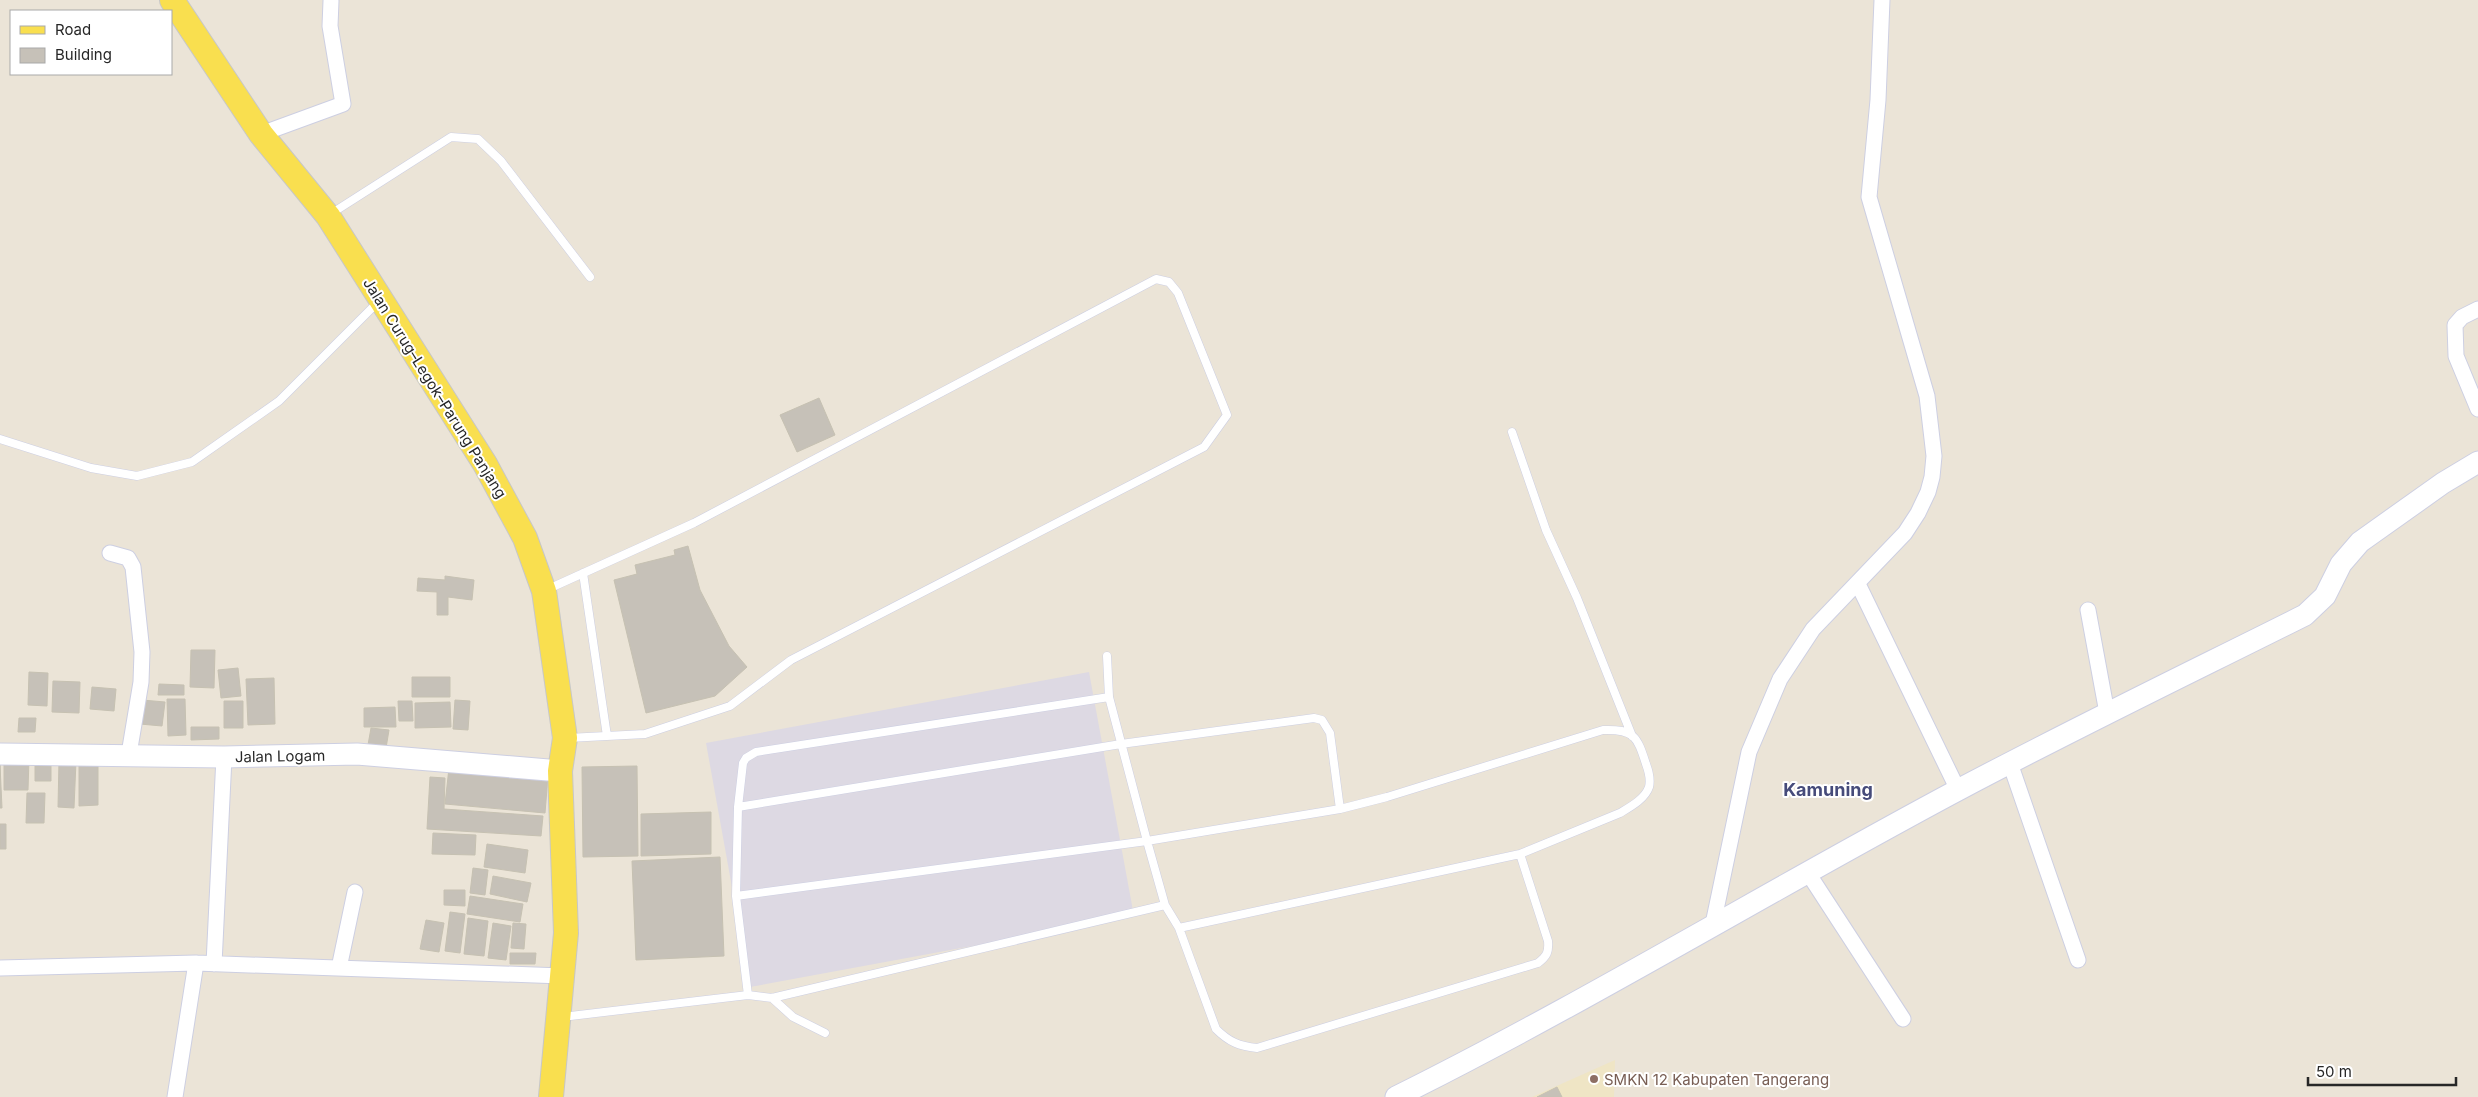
<svg xmlns="http://www.w3.org/2000/svg" width="2478" height="1097" font-family="Inter,sans-serif">
<rect width="100%" height="100%" fill="#ebe4d7"/>
<path fill="#ddd9e3" d="M1089 672 1134 916 750 987 706 743Z"/>
<path fill="#efe5c5" d="M1615 1060 1614 1097H1532Z"/>
<path fill="#c6c1b8" stroke="#c6c1b2" d="M819 398 835 435 797 452 780 415Z
M688 546 700 590 729 646 747 667 715 696 646 713 614 580 637 574 635 565 675 555 674 550Z
M445 576 474 580 472 600 448 597V615H437V592L417 591 418 578 445 580Z
M191 650H215L214 688 190 687Z
M238 668 241 696 221 698 218 670Z
M29 672 48 673 47 706 28 705Z
M412 677H450V697H412Z
M274 678 275 724 248 725 246 679Z
M53 681 80 682 79 713 52 712Z
M159 684 184 685V695H158Z
M92 687 116 689 114 711 90 709Z
M167 699H185L186 735 168 736Z
M142 700 165 702 162 726 140 724Z
M455 700 470 701 468 730 453 729Z
M224 701H243V728H224Z
M398 701H412L413 721H399Z
M450 702 451 727 415 728V703Z
M395 707 396 727H364V708Z
M19 718H36L35 732H18Z
M191 727H219V739L191 740Z
M371 728 389 730 386 748 368 745Z
M4 759H29L28 790H4Z
M59 761H76L74 808 58 807Z
M98 761V805L79 806V762Z
M0 765 2 808H0Z
M35 766H51V781H35Z
M637 766 638 856 583 857 582 767Z
M449 768 548 776 545 813 445 804Z
M430 777 445 778 444 809 543 816 541 836 427 829Z
M27 793H45L44 823H26Z
M711 812V854L641 856V814Z
M0 824H6V849H0Z
M433 833 476 835 475 855 432 854Z
M487 844 528 850 525 873 484 867Z
M720 857 724 956 636 960 632 861Z
M473 868 488 870 485 895 470 893Z
M493 876 531 883 527 902 490 894Z
M444 890H465V906L444 905Z
M470 896 523 904 520 922 467 914Z
M450 912 465 914 460 953 445 951Z
M468 918 488 921 484 956 464 954Z
M426 920 444 923 439 952 420 949Z
M493 923 511 926 506 960 488 958Z
M513 923 526 924 524 949 511 948Z
M510 953H536L535 964H510Z
M1557 1087 1562 1097H1537Z"/>
<g fill="none" stroke-linecap="round" stroke-linejoin="round">
<defs>
<path id="lane" d="M329 215 451 137 478 139 501 161 590 277
M1512 432 1546 530 1577 598 1632 736
M0 439 91 468 137 476 192 462 279 401 378 302
M583 573 607 736
M546 590 694 523 1156 279 1169 282 1178 293 1227 415 1204 447 791 660 730 706 645 734 568 738
M1107 656 1109 697 1147 841 1165 905 1179 928 1216 1029C1229 1042 1239 1046 1257 1048L1538 963C1547 956 1549 952 1548 941L1520 854
M738 807 743 763 746 758 756 752 1109 697
M736 896 1147 841 1340 809 1387 797 1603 730C1634 729 1637 736 1646 764 1649 772 1651 779 1649 787 1645 799 1630 807 1620 813L1520 854 1179 928
M748 995 736 896 738 807 1121 744 1314 718 1322 720 1330 733 1340 809
M772 998 793 1017 825 1033
M562 1017 748 995 772 998 1165 905"/>
<path id="street" d="M261 134 343 104 330 26 331 1
M2478 309 2462 317 2455 325 2456 356 2478 409
M110 553 128 558 133 567 142 652 141 682 129 754
M1858 584 1958 790
M2088 610 2107 713
M2010 763 2078 960
M1808 873 1903 1019
M1713 924 1749 752 1780 679 1813 629 1905 533 1918 513 1928 492 1932 477 1934 456 1927 396 1869 197 1878 100 1882 0
M214 964 224 757
M0 968 196 963 562 976
M339 968 355 892
M175 1097 196 963"/>
<path id="secondary" d="M0 754 224 757 357 754 560 771
M1396 1097C1587 1002 1770 890 1958 790 2073 729 2189 673 2305 615L2325 596 2341 564 2360 542 2443 483 2478 462"/>
<path id="primary" d="M172 0 261 134 328 216 485 464 525 538 544 591 565 738 560 771 566 933 551 1097"/>
</defs>
<use href="#lane" stroke="#cdcfe2" stroke-width="9"/>
<use href="#street" stroke="#cdcfe2" stroke-width="17"/>
<use href="#secondary" stroke="#cdcfe2" stroke-width="23"/>
<use href="#primary" stroke="#c7c7c7" stroke-width="26"/>
<use href="#lane" stroke="#fff" stroke-width="8"/>
<use href="#street" stroke="#fff" stroke-width="15"/>
<use href="#secondary" stroke="#fff" stroke-width="21"/>
<use href="#primary" stroke="#f9df4f" stroke-width="24"/>
</g>
<circle fill="#8d6e63" stroke="#fff" stroke-width="2" cx="1594" cy="1079" r="5"/>
<g text-anchor="middle" dominant-baseline="central" stroke-width="4" stroke-linejoin="round" paint-order="stroke">
<g font-size="15" fill="#272727" stroke="#fff">
<text transform="translate(435 388) rotate(58)">Jalan Curug–Legok–Parung Panjang</text>
<text transform="translate(280 756) rotate(-1)">Jalan Logam</text>
</g>
<g font-size="15" fill="#785e54" stroke="#fff" text-anchor="start">
<text x="1604" y="1079">SMKN 12 Kabupaten Tangerang</text>
</g>
<g font-size="18" font-weight="bold" fill="#464b7a" stroke="#fff">
<text x="1828" y="789">Kamuning</text>
</g>
</g>
<rect x="10" y="10" width="162" height="65" fill="#ffffff" stroke="#a9a9a9"/>
<rect x="20" y="26" width="25" height="8" fill="#f9df4f" stroke="#a9a9a9"/>
<text x="55" y="35" font-size="15" fill="#272727">Road</text>
<rect x="20" y="48" width="25" height="15" fill="#c6c1b8" stroke="#a9a9a9"/>
<text x="55" y="60" font-size="15" fill="#272727">Building</text>
<path d="M2308 1077v8h148v-8" fill="none" stroke="#272727" stroke-width="2.5"/>
<text x="2316" y="1077" font-size="15" fill="#272727" stroke="#ffffff" stroke-width="4" paint-order="stroke">50 m</text>
</svg>
